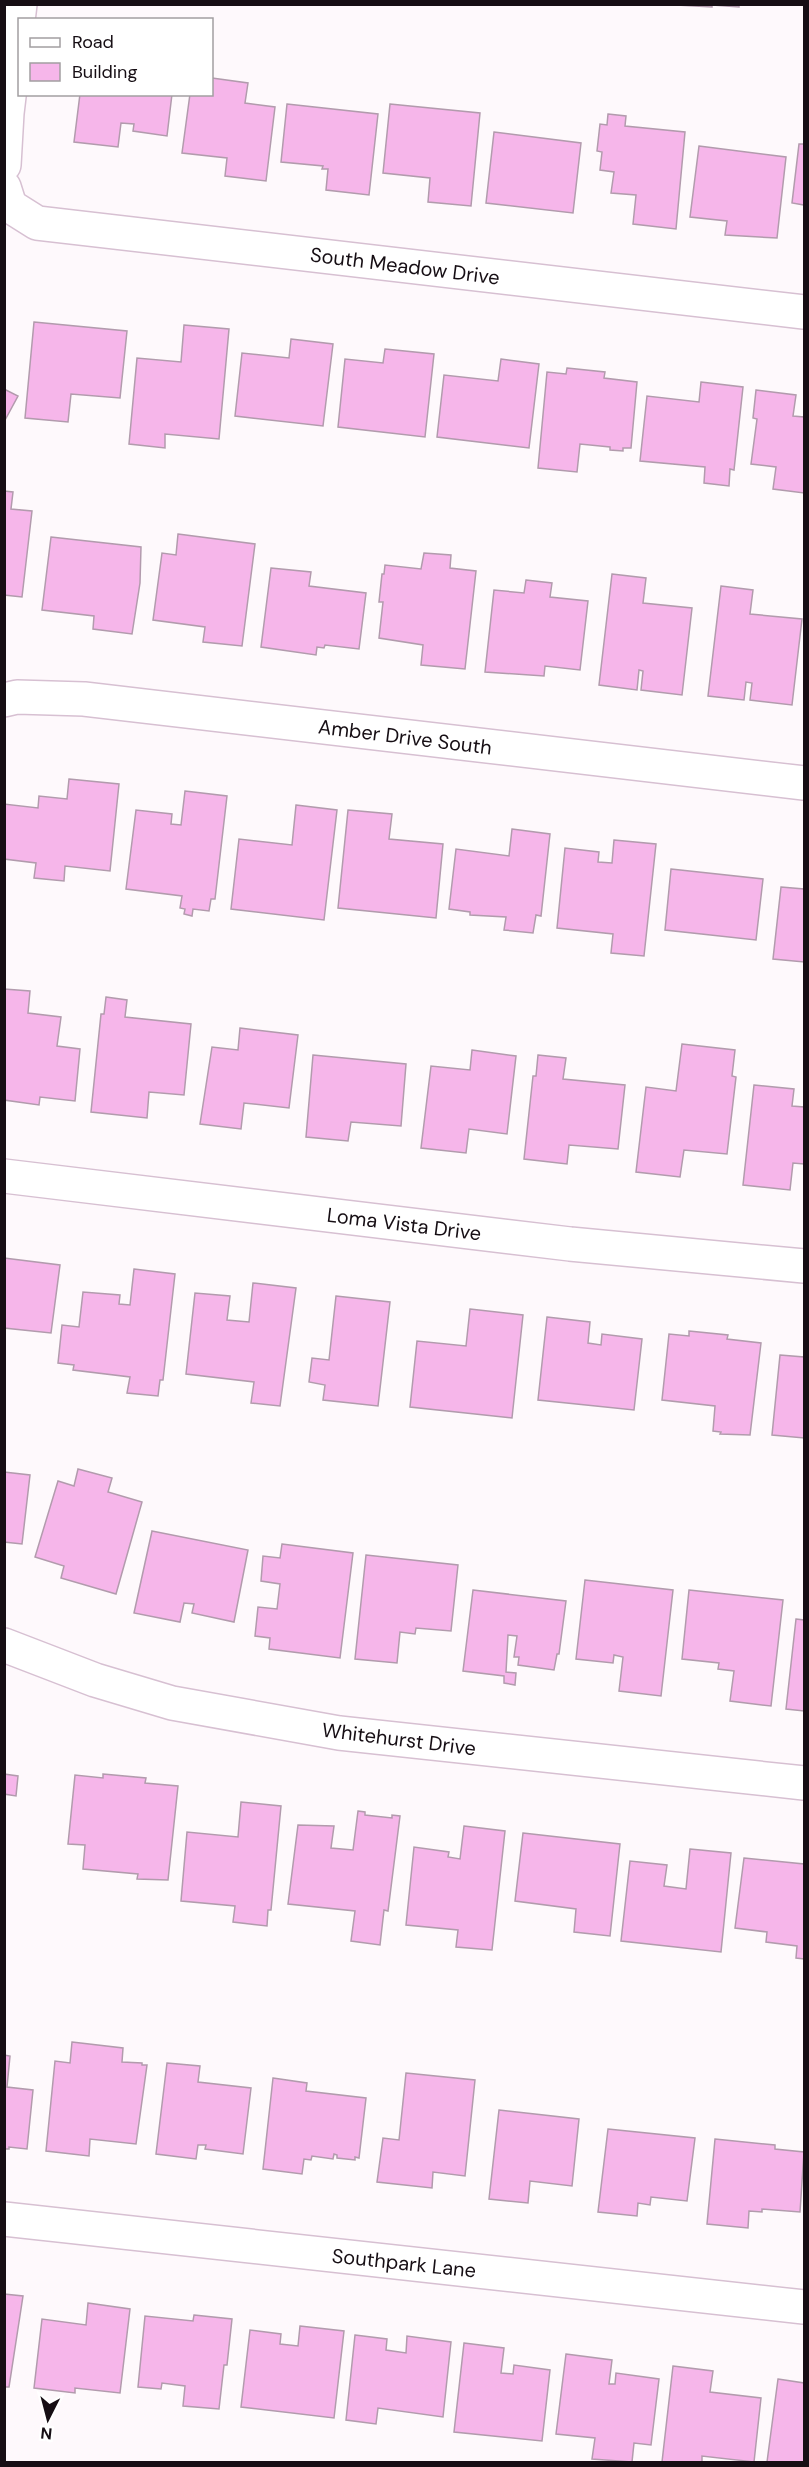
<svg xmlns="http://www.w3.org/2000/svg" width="809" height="2467" font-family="'DM Sans',sans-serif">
<rect width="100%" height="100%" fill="#fef9fc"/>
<path fill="#f6b6ea" stroke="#b29bad" stroke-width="1.5" d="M658 4H739V7L712 5V7Z
M212 78 248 83 245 103 275 107 266 181 225 176 227 158 182 153 190 94H212Z
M80 94H172L167 136 133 131 134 124 121 123 118 147 74 142Z
M287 104 378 114 369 195 326 190 328 169H322L323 166 281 162Z
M390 104 480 113 471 206 428 202 430 178 383 173Z
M608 114 626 116 625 126 685 132 676 229 633 224 636 195 611 193 614 172 600 170 602 152 597 151 600 124 607 125Z
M494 132 581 143 573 213 486 203Z
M799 144H804V205L792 203Z
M699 146 786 157 777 238 725 235 727 221 690 217Z
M34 322 127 331 120 398 71 394 68 422 25 418Z
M184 325 229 329 219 439 165 434V448L129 444 137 358 181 362Z
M291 339 333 344 323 426 235 416 242 353 289 358Z
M385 349 434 354 425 437 338 427 345 359 383 363Z
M501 359 539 364 529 448 437 437 444 375 498 381Z
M567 368 605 372 604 378 637 382 631 448H623V451L610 450V447L580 444 577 472 538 468 547 372 566 374Z
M701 382 743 387 734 470 730 469 729 486 704 483 705 467 640 461 647 396 699 402Z
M4 389 18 396 4 422Z
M756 390 796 395 793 416 804 417V493L773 489 776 467 751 464 757 419 753 418Z
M4 491 13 492 11 509 32 511 22 597 4 595Z
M178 534 255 544 242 646 203 642 205 627 153 620 162 553 176 555Z
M51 537 141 547 140 583 132 634 93 629 94 616 42 610Z
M424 553 451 555 450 568 476 571 465 669 421 665 423 645 379 638 383 602H379L382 574H384L385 565 421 569Z
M271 568 311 572 309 586 366 593 359 649 325 645 324 648 317 647 316 655 261 647Z
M612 574 646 578 643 603 692 608 682 695 641 690 643 671 639 670 637 690 599 685Z
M526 580 552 583 550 597 588 601 580 670 545 666 544 676 485 672 494 590 524 593Z
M721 586 753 590 750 614 802 619 792 705 750 700 752 683 746 682 744 700 708 696Z
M69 779 119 784 110 871 65 866 64 881 34 878 36 863 4 859V804L38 808 39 796 67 799Z
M185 791 227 796 215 899H211L209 911 193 909 192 916 184 914 185 909 180 908 182 896 126 889 136 810 172 814 171 824 181 825Z
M296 805 337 810 324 920 231 909 239 839 292 845Z
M348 810 392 814 389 839 443 844 436 918 338 908Z
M512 829 550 834 541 916 536 915 533 933 504 930 506 917 470 915V912L449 909 456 849 509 856Z
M614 840 656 844 644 956 611 953 613 934 557 928 565 848 599 852 598 862 612 863Z
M671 869 763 879 756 940 665 930Z
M781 887 804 889V962L773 959Z
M4 989 30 991 28 1013 61 1017 57 1046 80 1049 75 1101 40 1097 39 1105 4 1100Z
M106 997 127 1000 125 1017 191 1024 184 1095 149 1092 147 1118 91 1112 101 1014H104Z
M240 1028 298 1035 289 1108 244 1103 241 1129 200 1124 212 1047 238 1050Z
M682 1044 735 1050 732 1076 736 1077 727 1154 684 1150 680 1177 636 1172 646 1087 676 1091Z
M472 1050 516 1056 507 1134 469 1129 466 1153 421 1148 431 1066 470 1070Z
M313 1055 406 1064 401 1126 351 1122 348 1141 306 1137Z
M538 1055 566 1058 563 1079 625 1085 618 1149 569 1145 567 1164 524 1159 533 1076H536Z
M754 1085 794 1089 792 1106 804 1107V1164L793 1163 790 1190 743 1185Z
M4 1258 60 1265 51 1333 4 1328Z
M134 1269 175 1274 163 1380H160L158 1396 127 1393 130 1377 73 1370 74 1365 58 1363 62 1325 79 1327 83 1292 120 1295 119 1304 130 1305Z
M253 1283 296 1288 280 1406 251 1403 254 1382 186 1374 195 1293 230 1296 227 1320 249 1322Z
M336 1296 390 1302 378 1406 323 1400 325 1385 309 1382 312 1358 329 1360Z
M470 1309 523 1315 512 1418 410 1407 417 1341 466 1346Z
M547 1317 590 1322 588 1343 601 1345 602 1334 642 1339 634 1410 538 1400Z
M689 1331 728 1335 727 1339 761 1343 750 1435 720 1434 721 1432 713 1431 715 1406 662 1400 669 1334 689 1336Z
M780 1355 804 1357V1438L772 1435Z
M78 1469 112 1478 108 1492 142 1502 116 1594 61 1578 64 1566 35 1557 58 1481 74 1486Z
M4 1472 30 1475 22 1544 4 1542Z
M152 1531 248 1550 234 1622 192 1613 194 1604 184 1603 180 1622 134 1613Z
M282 1544 353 1553 340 1658 269 1649 270 1638 255 1636 258 1607 277 1609 280 1584 261 1581 263 1556 280 1558Z
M366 1555 458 1565 451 1631 416 1628 415 1634 400 1632 397 1663 355 1659Z
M585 1580 673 1590 661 1696 619 1691 623 1657 614 1655 613 1663 576 1659Z
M473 1590 566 1601 559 1654H557L554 1670 518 1665 519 1657H514L517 1636 508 1635 506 1672 516 1673 515 1685 504 1683V1676L463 1671Z
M689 1590 783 1600 771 1706 730 1701 734 1671 718 1669 719 1663 682 1659Z
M796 1619 804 1620V1711L786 1709Z
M4 1774 18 1776 16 1796 4 1794Z
M103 1774 146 1778 145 1783 178 1786 168 1880 137 1879 138 1874 83 1869 85 1845 68 1844 75 1775 103 1778Z
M241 1802 281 1806 271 1910H268L267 1926 233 1922 235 1906 181 1901 187 1832 238 1837Z
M358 1811 365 1812V1815L392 1818V1815L400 1816 388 1911 384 1910 380 1945 351 1941 355 1911 288 1904 298 1825 334 1826 331 1848 353 1850Z
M464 1826 505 1831 492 1950 456 1947 458 1930 406 1925 414 1847 449 1852 448 1857 460 1859Z
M523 1833 620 1844 610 1936 574 1932 576 1909 515 1901Z
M690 1849 731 1853 721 1952 621 1941 630 1861 667 1865 664 1886 686 1889Z
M744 1858 804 1864V1959L796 1958 797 1946 766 1942 767 1932 735 1928Z
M72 2042 123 2048 122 2062 142 2063V2065H147L136 2144 90 2139 89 2156 46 2151 55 2061 70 2063Z
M4 2055 10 2056 7 2087 33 2090 27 2149 9 2147V2149H4Z
M167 2063 200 2066 198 2082 251 2088 243 2154 205 2149 206 2145H198L196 2159 156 2154Z
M406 2073 475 2080 465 2176 433 2172 432 2188 377 2182 383 2138 399 2140Z
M273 2078 307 2083 306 2091 366 2098 359 2158 355 2157V2160L337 2158V2155L334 2154 333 2159 312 2156 311 2160 304 2159 302 2174 263 2169Z
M499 2110 579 2119 572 2186 530 2181 528 2203 489 2199Z
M608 2129 695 2138 687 2201 651 2197 650 2205 638 2203 637 2216 598 2212Z
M715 2139 775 2145V2149L804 2152 800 2212 762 2209V2212L749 2211 748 2228 707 2224Z
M4 2294 23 2296 9 2387H4Z
M88 2303 130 2309 120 2393 75 2388V2393L34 2388 42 2319 86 2325Z
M194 2315 232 2319 227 2365H224L219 2409 183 2406 185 2386 162 2383 161 2389 138 2387 145 2316 193 2321Z
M300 2326 344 2331 334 2418 241 2407 250 2330 281 2334 280 2344 298 2346Z
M355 2335 387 2339 386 2350 406 2353 407 2336 451 2342 443 2417 378 2408 376 2424 346 2420Z
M464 2343 504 2348 501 2373 513 2374 514 2365 550 2370 542 2441 454 2432Z
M566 2354 612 2360 609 2384H615L616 2373 659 2379 651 2445 634 2443 632 2462 592 2459 595 2438 556 2434Z
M673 2366 713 2371 710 2392 761 2398 754 2462 702 2456V2462H662Z
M778 2379 804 2383V2462H767Z"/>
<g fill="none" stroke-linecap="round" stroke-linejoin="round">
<defs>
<path id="minor" d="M4 165 7 113 20 4
M4 187 10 206 37 223 804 312
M4 700 17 697 84 699 804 783
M4 1176 570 1244 804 1266
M4 1645 95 1680 172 1703 339 1733 804 1783
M4 2219 804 2307"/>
</defs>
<use href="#minor" stroke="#d7c0d2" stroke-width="36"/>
<use href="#minor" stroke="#fff" stroke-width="33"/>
</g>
<g text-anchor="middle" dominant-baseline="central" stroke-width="4.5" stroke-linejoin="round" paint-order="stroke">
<g font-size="20" fill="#160e14" stroke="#fff">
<text transform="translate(405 266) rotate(7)">South Meadow Drive</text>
<text transform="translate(405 737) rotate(7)">Amber Drive South</text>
<text transform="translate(404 1224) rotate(7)">Loma Vista Drive</text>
<text transform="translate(399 1739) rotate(7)">Whitehurst Drive</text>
<text transform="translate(404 2263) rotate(6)">Southpark Lane</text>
</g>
</g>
<rect width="809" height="2467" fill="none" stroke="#160e14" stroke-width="12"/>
<rect x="18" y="18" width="195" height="78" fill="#ffffff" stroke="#a29fa1" stroke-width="1.5"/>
<rect x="30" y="38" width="30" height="9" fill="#ffffff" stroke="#a29fa1" stroke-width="1.5"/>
<text x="72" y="48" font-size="18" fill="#160e14">Road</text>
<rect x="30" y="63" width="30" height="18" fill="#f6b6ea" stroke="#a29fa1" stroke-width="1.5"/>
<text x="72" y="78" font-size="18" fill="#160e14">Building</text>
<g transform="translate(48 2419) rotate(186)" stroke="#ffffff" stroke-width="4.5" paint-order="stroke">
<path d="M0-4.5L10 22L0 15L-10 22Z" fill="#160e14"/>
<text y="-9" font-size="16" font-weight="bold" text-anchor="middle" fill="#160e14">N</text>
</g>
</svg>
